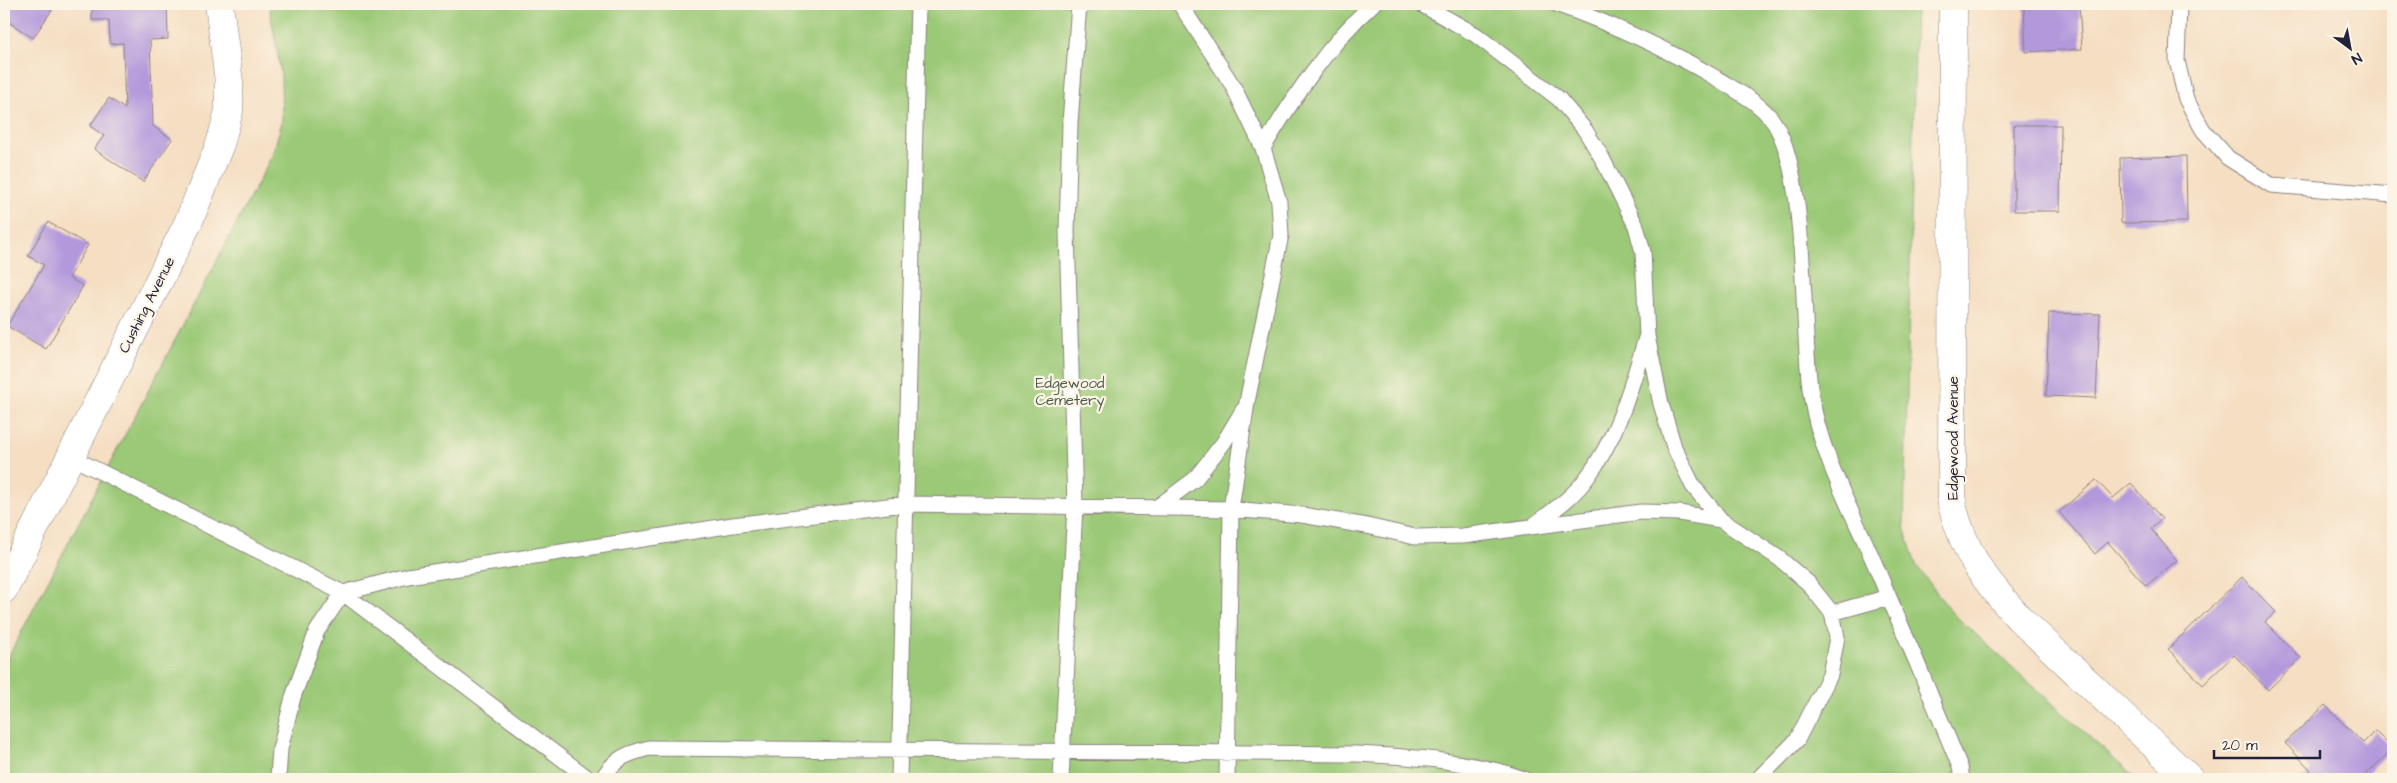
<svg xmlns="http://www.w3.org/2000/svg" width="2397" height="783" font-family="'Architects Daughter',sans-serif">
<rect width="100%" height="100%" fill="#fcf5e5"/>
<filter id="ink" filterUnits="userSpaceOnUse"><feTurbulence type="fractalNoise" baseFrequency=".02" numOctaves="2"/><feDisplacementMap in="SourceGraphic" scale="10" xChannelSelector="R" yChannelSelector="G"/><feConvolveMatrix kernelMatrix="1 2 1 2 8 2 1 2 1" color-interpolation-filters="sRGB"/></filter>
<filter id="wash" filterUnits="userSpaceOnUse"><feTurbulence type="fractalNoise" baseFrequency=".0096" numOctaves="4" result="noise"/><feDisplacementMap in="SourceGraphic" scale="20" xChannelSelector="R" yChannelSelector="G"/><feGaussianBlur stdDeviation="1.12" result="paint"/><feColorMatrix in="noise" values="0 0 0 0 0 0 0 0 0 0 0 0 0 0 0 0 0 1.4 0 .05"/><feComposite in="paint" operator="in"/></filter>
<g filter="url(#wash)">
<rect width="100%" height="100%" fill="#f5dec2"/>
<path fill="#9bc977" stroke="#5e7659" d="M269 4H1916L1904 527 1916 565 1952 613 2136 779H4V665L272 156 282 122 281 74Z"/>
<g id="blocks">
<path fill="#b399dc" d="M4 4H56L33 38 4 19Z
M92 4H167L168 39 150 40 153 126 172 139 143 182 94 149 104 136 90 126 109 98 125 109 123 43 110 44 109 20H92Z
M2079 5 2082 49 2026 52 2024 8Z
M2014 125H2061L2060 211H2014Z
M2186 156 2187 222 2121 223 2120 158Z
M48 222 88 245 69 278 83 286 46 349 7 326 44 265 28 256Z
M2049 313 2100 314 2096 398 2046 396Z
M2096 480 2113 498 2131 483 2162 519 2151 529 2177 560 2146 586 2108 542 2095 554 2059 512Z
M2242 577 2276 612 2265 622 2301 658 2268 690 2234 655 2203 685 2168 649Z
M2325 705 2363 743 2375 731 2393 749 2361 779H2302L2311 770 2285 743Z"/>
</g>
</g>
<g filter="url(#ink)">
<use href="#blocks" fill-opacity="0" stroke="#8c807e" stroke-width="1"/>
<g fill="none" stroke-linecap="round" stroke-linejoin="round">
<defs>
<path id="lane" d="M1180 4 1233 86 1263 148 1279 202 1281 235 1247 402 1231 509 1227 779
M1421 4 1476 35 1559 99 1585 130 1602 158 1636 226 1643 252 1647 336 1661 404 1674 447 1693 486 1721 520
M1556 4C1612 24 1665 48 1716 78 1735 90 1755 100 1769 116 1810 162 1800 329 1811 395 1820 453 1850 507 1873 560 1903 629 1932 698 1960 767L1962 779
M2179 4 2177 61 2186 99 2203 130 2228 158 2271 185 2393 195
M1263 148C1294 97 1328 44 1373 4
M71 457 343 593 589 779
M1156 508 1195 479 1224 442 1243 410
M1534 525C1552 511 1572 498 1586 479 1618 437 1631 387 1646 338
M1832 613 1889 597
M278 779 280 749 293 697 317 631 343 593 408 576 733 525 904 504 1231 509 1302 515 1367 526 1415 537 1463 536 1641 512 1679 513 1721 520 1780 559 1808 583 1832 613 1837 637 1830 675 1797 740 1758 779
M602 779C615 758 626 754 649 748L1355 754C1411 757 1470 760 1524 779
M899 779 918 4
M1061 779 1075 506 1067 231 1070 123 1079 4"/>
<path id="street" d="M1953 4 1952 505C1966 557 1983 578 2019 618L2190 779
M4 589 188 223 220 144 229 111V82L219 4"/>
</defs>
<use href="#lane" stroke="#8c807e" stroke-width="17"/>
<use href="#street" stroke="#8c807e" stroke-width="29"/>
<use href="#lane" stroke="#fff" stroke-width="15"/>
<use href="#street" stroke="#fff" stroke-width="28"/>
</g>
</g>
<g text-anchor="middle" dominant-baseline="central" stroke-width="4.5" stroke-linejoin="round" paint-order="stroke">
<g font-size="15" fill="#22223b" stroke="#fcf5e5">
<text transform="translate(147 305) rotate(-63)">Cushing Avenue</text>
<text transform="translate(1953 438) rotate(-90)">Edgewood Avenue</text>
</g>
<g font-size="15" fill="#4c5c50" stroke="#fcf5e5">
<text x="1070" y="383">Edgewood<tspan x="1070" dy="17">Cemetery</tspan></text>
</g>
</g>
<rect width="2397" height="783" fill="none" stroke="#fcf5e5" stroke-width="20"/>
<g transform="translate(2350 48) rotate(148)" stroke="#fcf5e5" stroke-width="4" paint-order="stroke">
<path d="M0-4L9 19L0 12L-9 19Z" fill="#22223b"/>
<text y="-8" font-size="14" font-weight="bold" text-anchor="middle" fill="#22223b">N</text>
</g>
<path d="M2214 750v8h106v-8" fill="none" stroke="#22223b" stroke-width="2.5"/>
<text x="2222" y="750" font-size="15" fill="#22223b" stroke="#fcf5e5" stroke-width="4" paint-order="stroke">20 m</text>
</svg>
